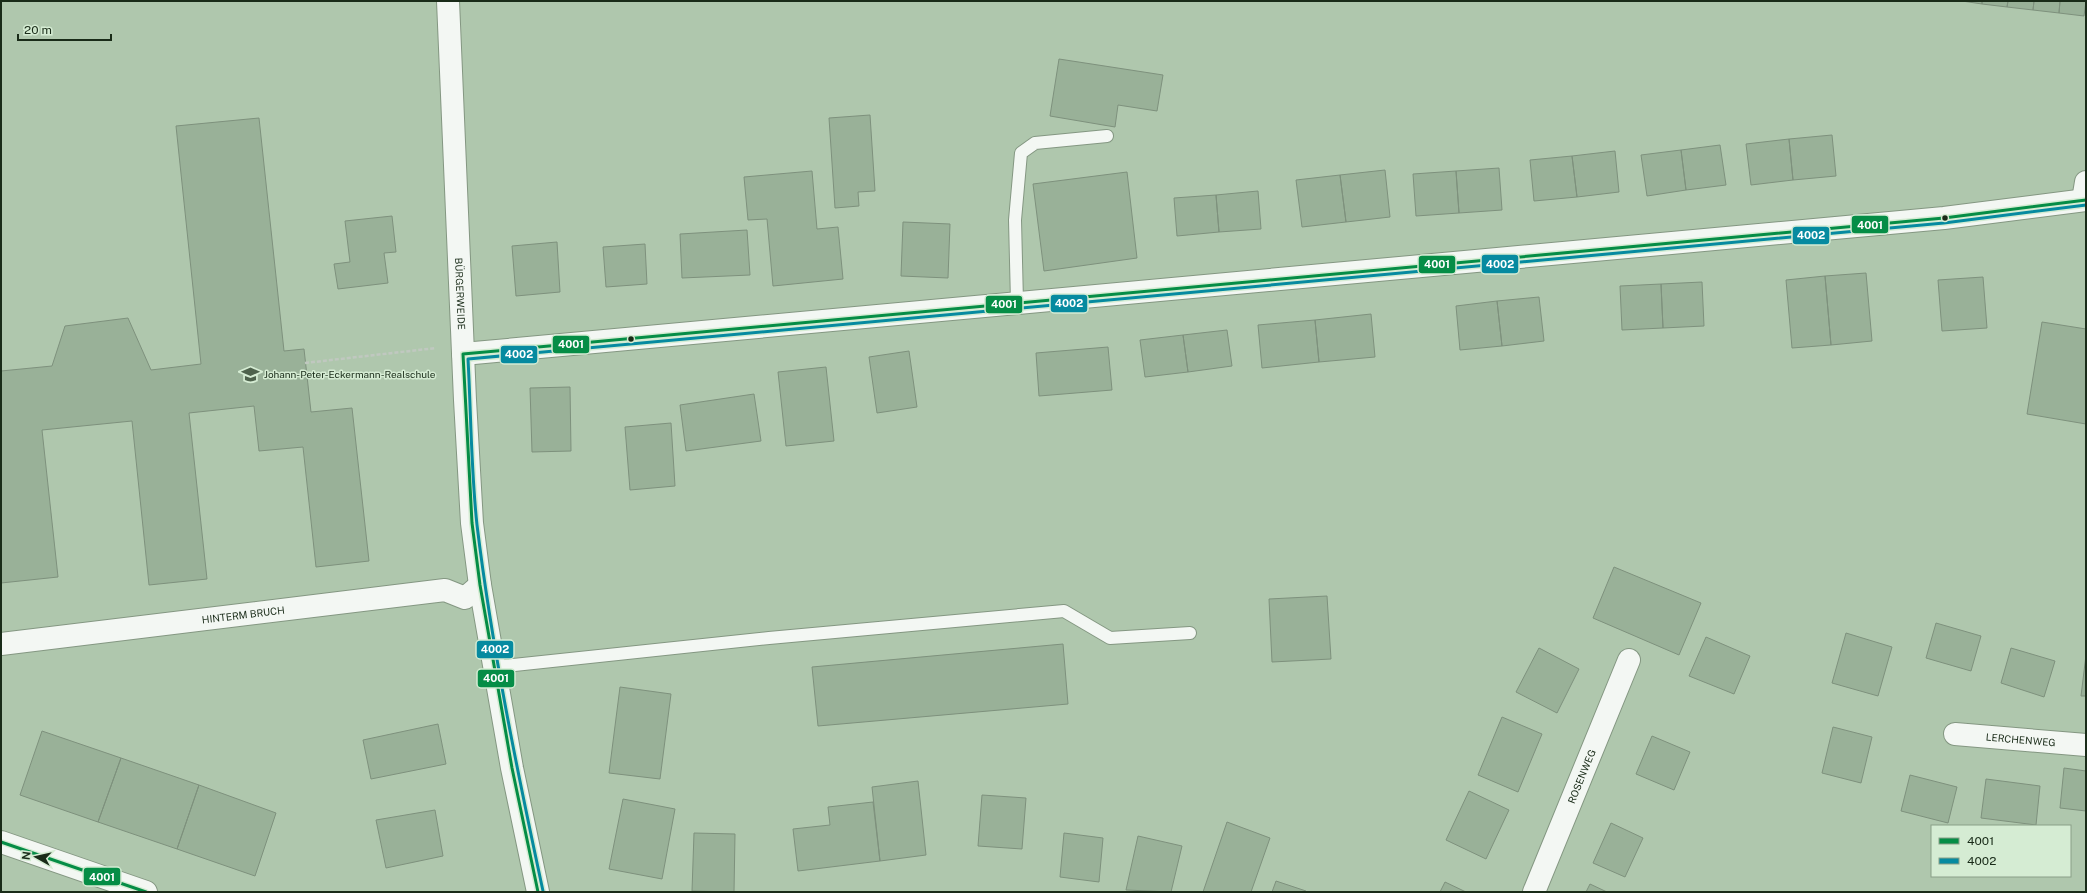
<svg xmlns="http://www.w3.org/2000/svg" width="2087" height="893" font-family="'Public Sans',sans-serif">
<rect width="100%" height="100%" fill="#afc7ad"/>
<path fill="#99b198" stroke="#7e917d" d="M1962 1H1982V4Z
M1982 1H2008L2007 7 1982 4Z
M2008 1H2034L2033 10 2007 7Z
M2034 1H2060L2059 13 2033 10Z
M2060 1H2086L2084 16 2059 13Z
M1059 59 1163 75 1157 111 1118 105 1115 127 1050 116Z
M870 115 875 191 858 192 859 206 835 208 829 118Z
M259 118 284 351 304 349 311 412 352 408 369 561 316 567 303 447 259 451 254 406 189 413 207 579 149 585 132 421 42 430 58 577 1 583V371L52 366 65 326 128 318 151 370 201 364 176 126Z
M1832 135 1836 176 1793 180 1789 139Z
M1789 139 1793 180 1751 185 1746 144Z
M1720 145 1726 185 1686 190 1681 150Z
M1681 150 1686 190 1647 196 1641 155Z
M1615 151 1619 192 1577 197 1572 156Z
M1572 156 1577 197 1534 201 1530 160Z
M1499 168 1502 210 1459 213 1456 171Z
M1385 170 1390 217 1346 222 1340 175Z
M812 171 817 229 838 227 843 279 773 286 767 219 748 220 744 177Z
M1456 171 1459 213 1416 216 1413 174Z
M1127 172 1137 258 1044 271 1033 184Z
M1340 175 1346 222 1302 227 1296 180Z
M1258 191 1261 229 1219 232 1216 195Z
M1216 195 1219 232 1177 236 1174 198Z
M392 216 396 252 384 253 388 283 338 289 334 264 350 262 345 221Z
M903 222 950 224 948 278 901 276Z
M747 230 750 275 682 278 680 234Z
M557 242 560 292 516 296 512 246Z
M645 244 647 284 606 287 603 247Z
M1866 273 1872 341 1831 345 1825 276Z
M1825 276 1831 345 1792 348 1786 280Z
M1983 277 1987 328 1942 331 1938 280Z
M1702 282 1704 326 1663 328 1661 284Z
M1661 284 1663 328 1622 330 1620 286Z
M1539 297 1544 341 1502 346 1497 301Z
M1497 301 1502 346 1460 350 1456 306Z
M1371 314 1375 357 1319 362 1315 320Z
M1315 320 1319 362 1262 368 1258 325Z
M2042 322 2086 329V424L2027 414Z
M1227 330 1232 366 1188 372 1183 335Z
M1183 335 1188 372 1145 377 1140 340Z
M1108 347 1112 390 1039 396 1036 353Z
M909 351 917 407 877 413 869 357Z
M826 367 834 441 786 446 778 372Z
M570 387 571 451 532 452 530 388Z
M754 394 761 441 686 451 680 405Z
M671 423 675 486 630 490 625 427Z
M1614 567 1701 603 1679 655 1593 618Z
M1327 596 1331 659 1272 662 1269 599Z
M1936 623 1981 636 1971 671 1926 658Z
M1846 633 1892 647 1878 696 1832 683Z
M1706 637 1750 656 1734 694 1689 676Z
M1063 644 1068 704 818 726 812 667Z
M1539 648 1579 669 1557 713 1516 692Z
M2011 648 2055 661 2044 697 2001 683Z
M2086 655V696H2081Z
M620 687 671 694 660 779 609 773Z
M1502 717 1542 734 1518 792 1478 775Z
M438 724 446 764 371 779 363 740Z
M1833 727 1872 737 1861 783 1822 773Z
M42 731 121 758 98 822 20 795Z
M1652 736 1690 752 1674 790 1636 774Z
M121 758 199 785 177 849 98 822Z
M2064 768 2086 771V811L2060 808Z
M1910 775 1957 787 1948 823 1901 811Z
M1986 779 2040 786 2036 825 1981 818Z
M918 781 926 855 880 861 872 787Z
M199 785 276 813 255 876 177 849Z
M1469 791 1509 810 1486 859 1446 840Z
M982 795 1026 798 1022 849 978 846Z
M623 799 675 809 662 879 609 869Z
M873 802 880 861 798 871 793 829 830 825 828 807Z
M435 810 443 856 386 868 376 820Z
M1227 822 1270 838 1251 892H1203Z
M1611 823 1643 838 1625 877 1593 863Z
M694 833 735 834 734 892 692 891Z
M1064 833 1103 838 1099 882 1060 877Z
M1138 836 1182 846 1171 892 1126 890Z
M1276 881 1306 891 1305 892H1272Z
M1445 882 1466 892H1440Z
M1590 884 1607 892H1586Z"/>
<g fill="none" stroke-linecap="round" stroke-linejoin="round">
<defs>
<path id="lane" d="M1017 302 1015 220 1021 153 1035 143 1107 136
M495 667 769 638 1064 611 1110 638 1190 633"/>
<g id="street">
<path id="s1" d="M448 1 465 400 472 523 480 585 512 768 538 892"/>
<path d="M2083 200 2086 182"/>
<path d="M463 354 1944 218 2086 200"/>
<path id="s2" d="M1 644 445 590 465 598 480 585"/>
<path id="s3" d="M1955 734 2086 745"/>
<path d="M1 842 146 892"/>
<path id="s4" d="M1534 892 1629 660"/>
</g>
</defs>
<use href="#lane" stroke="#849782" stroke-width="14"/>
<use href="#street" stroke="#849782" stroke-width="24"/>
<path stroke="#c0c8c0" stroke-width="2.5" stroke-dasharray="4 2" stroke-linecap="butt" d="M305 363 436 348"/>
<use href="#lane" stroke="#f3f7f3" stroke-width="12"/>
<use href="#street" stroke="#f3f7f3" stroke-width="22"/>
<defs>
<path id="bus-1" d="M1 842 146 892
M538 892 512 768 480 585 472 523 463 354 1944 218 2086 200"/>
<path id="bus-2" d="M543 891C517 770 492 648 477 525 471 470 471 413 468 359L1944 223 2086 205"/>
</defs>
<use href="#bus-1" stroke="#d5ecd3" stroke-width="6"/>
<use href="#bus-2" stroke="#d5ecd3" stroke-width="6"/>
<use href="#bus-1" stroke="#058d46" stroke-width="3"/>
<use href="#bus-2" stroke="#068aa0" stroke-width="3"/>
</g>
<defs>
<symbol id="school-bare" viewBox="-9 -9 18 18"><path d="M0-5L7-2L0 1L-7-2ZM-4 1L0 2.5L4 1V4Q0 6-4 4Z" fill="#4e624c" stroke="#d5ecd3" stroke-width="2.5" paint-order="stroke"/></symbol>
</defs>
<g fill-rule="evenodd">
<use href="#school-bare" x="238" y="362" width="25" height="25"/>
</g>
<g fill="#192b18" stroke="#d5ecd3" stroke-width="1.5">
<circle cx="1945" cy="218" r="3.5"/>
<circle cx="631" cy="339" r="3.5"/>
</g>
<g text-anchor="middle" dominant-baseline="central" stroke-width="3" stroke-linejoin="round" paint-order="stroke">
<g font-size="10" fill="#192b18" stroke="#d5ecd3">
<text stroke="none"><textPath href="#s1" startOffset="293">BÜRGERWEIDE</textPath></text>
<text stroke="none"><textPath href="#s2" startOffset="244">HINTERM BRUCH</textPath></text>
<text stroke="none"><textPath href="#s3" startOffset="66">LERCHENWEG</textPath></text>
<text stroke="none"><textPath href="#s4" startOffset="125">ROSENWEG</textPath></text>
</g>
<g font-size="10" fill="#192b18" stroke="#d5ecd3" text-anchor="start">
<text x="264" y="374">Johann-Peter-Eckermann-Realschule</text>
</g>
</g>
<g stroke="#d5ecd3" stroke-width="1.5">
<rect x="1851" y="215" width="38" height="19" rx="4" fill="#058d46"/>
<rect x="1792" y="226" width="38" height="19" rx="4" fill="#068aa0"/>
<rect x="1481" y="254" width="38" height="20" rx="4" fill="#068aa0"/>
<rect x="1418" y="255" width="38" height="19" rx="4" fill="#058d46"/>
<rect x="1050" y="294" width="38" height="19" rx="4" fill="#068aa0"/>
<rect x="985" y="295" width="38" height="19" rx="4" fill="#058d46"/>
<rect x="552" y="335" width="38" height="19" rx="4" fill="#058d46"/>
<rect x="500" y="345" width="38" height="19" rx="4" fill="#068aa0"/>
<rect x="476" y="640" width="38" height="19" rx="4" fill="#068aa0"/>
<rect x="477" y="669" width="38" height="19" rx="4" fill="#058d46"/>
<rect x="83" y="867" width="38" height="19" rx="4" fill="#058d46"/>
</g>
<g font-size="11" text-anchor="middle" font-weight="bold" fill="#fff">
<text x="1870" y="229">4001</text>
<text x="1811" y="239">4002</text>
<text x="1500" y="268">4002</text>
<text x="1437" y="268">4001</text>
<text x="1069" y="307">4002</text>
<text x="1004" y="308">4001</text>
<text x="571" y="348">4001</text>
<text x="519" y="358">4002</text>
<text x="495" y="653">4002</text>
<text x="496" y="682">4001</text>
<text x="102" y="881">4001</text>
</g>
<rect width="2087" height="893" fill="none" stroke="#192b18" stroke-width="4"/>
<rect x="1931" y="825" width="140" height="52" fill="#d5ecd3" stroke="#8a9f88"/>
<rect x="1939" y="838" width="20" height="6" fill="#058d46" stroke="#8a9f88"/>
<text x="1967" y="845" font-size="12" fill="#192b18">4001</text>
<rect x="1939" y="858" width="20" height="6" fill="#068aa0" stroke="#8a9f88"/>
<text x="1967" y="865" font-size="12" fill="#192b18">4002</text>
<g transform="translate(36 857) rotate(278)" stroke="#d5ecd3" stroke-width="3" paint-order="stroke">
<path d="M0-3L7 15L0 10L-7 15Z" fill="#192b18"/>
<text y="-6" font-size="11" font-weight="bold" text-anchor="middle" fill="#192b18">N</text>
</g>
<path d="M18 34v6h93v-6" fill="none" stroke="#192b18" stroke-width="2"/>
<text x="24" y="34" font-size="12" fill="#192b18" stroke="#d5ecd3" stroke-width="3" paint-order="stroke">20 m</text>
</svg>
